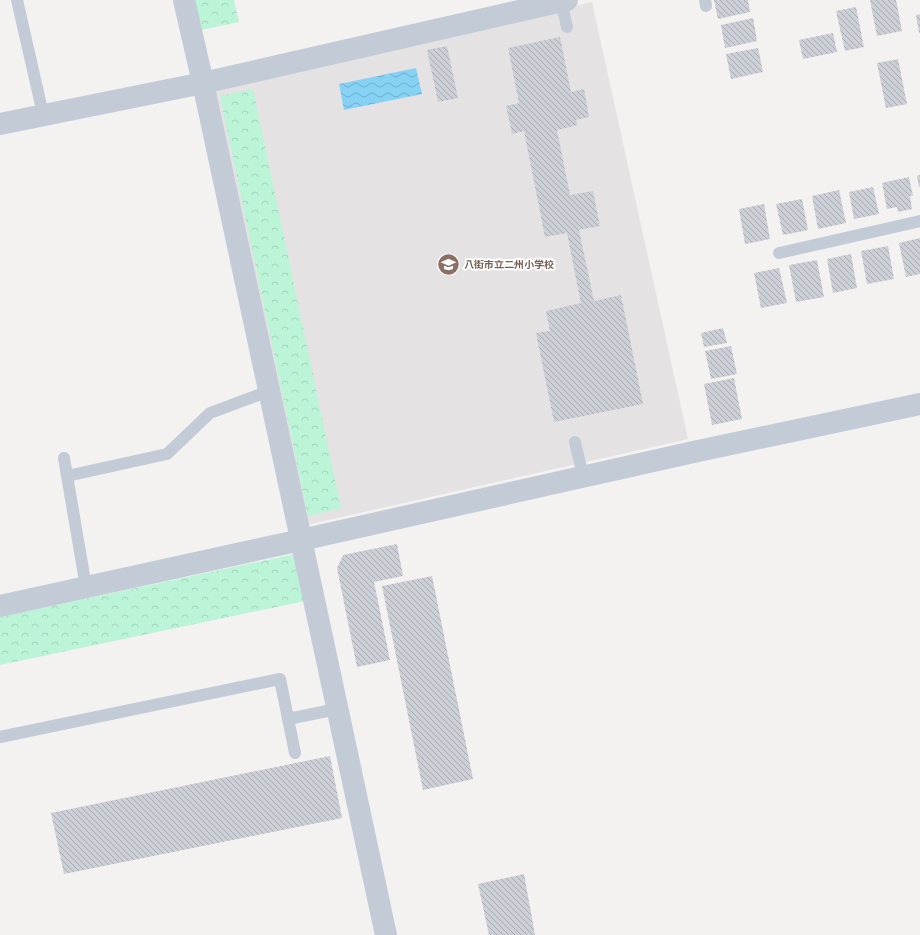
<svg xmlns="http://www.w3.org/2000/svg" width="920" height="935" font-family="'PT Sans Narrow','Noto Sans JP',sans-serif">
<defs>
<pattern id="forest-crowns" width="20" height="18" patternUnits="userSpaceOnUse"><rect width="20" height="18" fill="#bcf4d8"/><path d="M2 6a3 3 0 1 1 6 0M12 15a3 3 0 1 1 6 0" fill="none" stroke="#a3d3bc"/></pattern>
<pattern id="water-waves" width="16" height="10" patternUnits="userSpaceOnUse"><rect width="16" height="10" fill="#85d2f5"/><path d="M0 5q4-4 8 0t8 0" fill="none" stroke="#6fadca"/></pattern>
<pattern id="building-back-hatch" width="6" height="6" patternUnits="userSpaceOnUse"><rect width="6" height="6" fill="#cdcfd7"/><path d="M-1 5l2 2M0 0l6 6M5-1l2 2" fill="none" stroke="#a8abb2"/></pattern>
</defs>
<rect width="100%" height="100%" fill="#f4f1f1"/>
<path fill="#e5e2e3" d="M592 2 688 439 306 525 210 88Z"/>
<path fill="url(#forest-crowns)" d="M190 0H234L239 22 197 31Z
M253 89 341 508 308 516 220 96Z
M295 554 305 601 0 665V617Z"/>
<path fill="url(#water-waves)" d="M416 68 422 94 344 110 339 84Z"/>
<path fill="url(#building-back-hatch)" d="M714 0H748L750 12 718 19Z
M870 0H896L902 31 877 36Z
M856 7 864 47 845 51 836 11Z
M920 14V33H919L916 15Z
M753 18 757 41 725 48 721 25Z
M833 33 837 52 803 59 799 40Z
M560 37 571 92 584 89 589 117 576 120 578 125 557 130 570 195 593 191 600 226 579 230 594 301 621 295 643 404 554 422 536 333 550 331 546 311 581 303 567 233 545 237 524 131 512 134 506 106 519 103 508 48Z
M447 46 458 98 438 102 427 50Z
M758 48 763 72 731 79 726 54Z
M898 59 907 104 886 108 877 63Z
M920 175V187H919L917 176Z
M909 177 913 196H910L912 209 898 212 897 207 887 209 882 183Z
M873 187 879 214 854 219 849 192Z
M839 190 846 223 818 229 812 196Z
M802 199 808 230 783 235 776 204Z
M764 204 770 239 745 244 739 209Z
M920 238V274L906 277 899 243Z
M888 246 894 279 867 284 861 251Z
M851 254 857 288 833 293 827 259Z
M817 260 824 297 796 302 789 265Z
M779 268 787 303 761 308 754 273Z
M723 328 727 343 704 347 701 333Z
M731 346 737 374 711 379 705 351Z
M734 378 742 419 712 425 704 384Z
M397 544 403 576 374 582 390 660 357 667 337 568 343 555Z
M432 576 473 779 423 790 382 586Z
M330 756 342 818 64 874 51 813Z
M524 874 535 935H489L478 884Z"/>
<g fill="none" stroke-linecap="round" stroke-linejoin="round">
<path stroke="#c3cbd7" stroke-width="12" d="M17 0 43 114
M705 0 706 6
M561 1 567 27
M779 253 920 221
M575 442 583 476
M64 458 86 587
M67 476 167 454 210 413 269 391
M288 719 337 709
M0 737 280 679 295 753"/>
<path stroke="#c3cbd7" stroke-width="22" d="M184 0 203 83 386 935
M0 124 203 83 567 0
M0 606 301 540 698 451 920 404"/>
</g>
<defs>
<symbol id="school-disc" viewBox="-11 -11 22 22"><circle r="9.5" fill="#8d6e63" stroke="#fff"/><path d="M0-5L7-2L0 1L-7-2ZM-4 1L0 2.5L4 1V4Q0 6-4 4Z" fill="#fff"/></symbol>
</defs>
<g fill-rule="evenodd">
<use href="#school-disc" x="436" y="252" width="25" height="25"/>
</g>
<g text-anchor="middle" dominant-baseline="central" stroke-width="4" stroke-linejoin="round" paint-order="stroke">
<g font-size="10" font-weight="bold" fill="#785e54" stroke="#fff" text-anchor="start">
<text x="464" y="264">八街市立二州小学校</text>
</g>
</g>
</svg>
